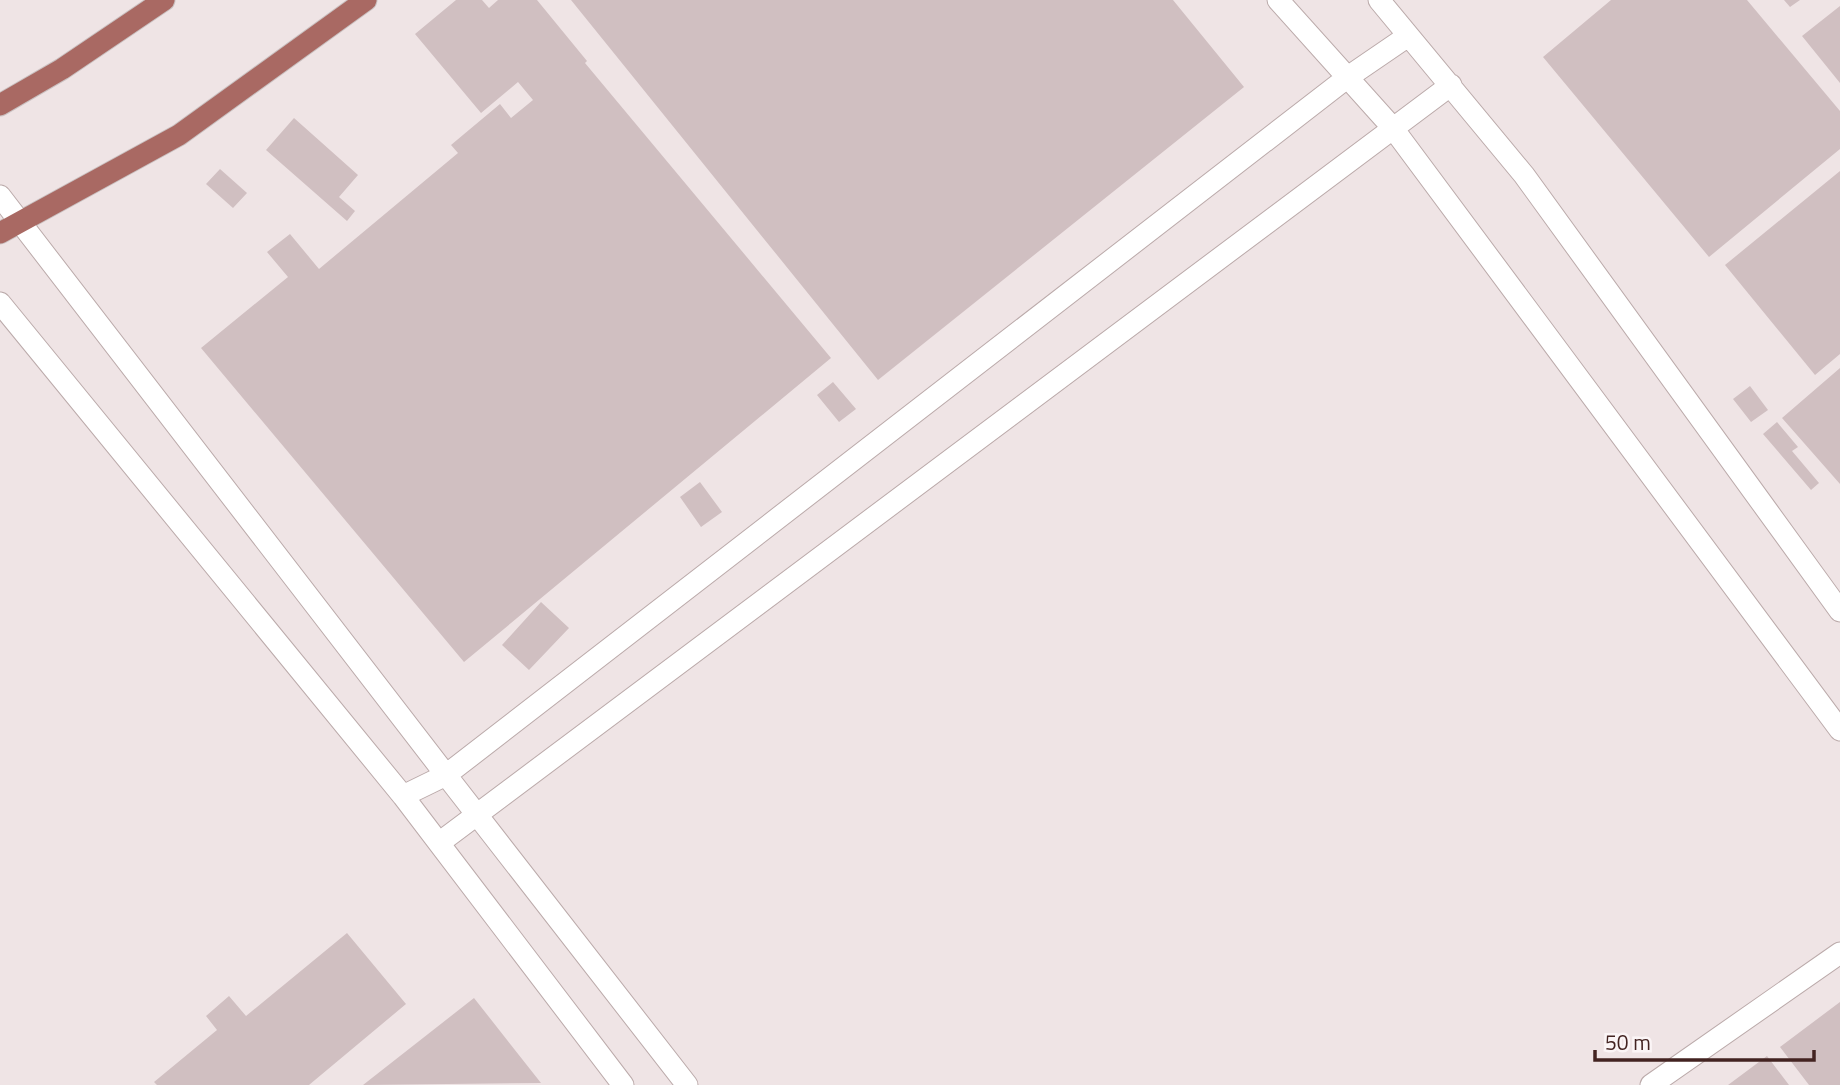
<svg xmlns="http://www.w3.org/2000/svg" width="1840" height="1085" font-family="'Titillium Web',sans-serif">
<rect width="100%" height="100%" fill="#efe4e5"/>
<path fill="#d0bfc1" d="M456 0H482L489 8 498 0H537L587 61 585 63 831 358 464 662 201 348 288 277 267 252 290 234 319 269 458 153 451 145 500 104 511 118 533 100 518 82 481 113 415 34Z
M571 0H1173L1244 87 878 380Z
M1611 0H1747L1840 111V149L1709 257 1543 57Z
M1784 0H1800L1790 7Z
M1840 6V83L1802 36Z
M294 118 358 175 339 197 355 211 347 221 266 150Z
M220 169 247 193 233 208 206 184Z
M1840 171V354L1815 375 1725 265Z
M1840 368V484L1782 418Z
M833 382 856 409 839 422 817 395Z
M1750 386 1768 410 1751 422 1733 399Z
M1777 422 1798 447 1792 451 1819 483 1811 490 1763 434Z
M700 482 722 512 701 527 680 497Z
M541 602 569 628 529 670 502 645Z
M347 933 406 1004 309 1085H157L154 1082 217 1030 206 1016 229 996 246 1016Z
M474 998 541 1083 363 1085Z
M1840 1002V1085H1809L1780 1047Z
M1767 1056 1789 1085H1728Z"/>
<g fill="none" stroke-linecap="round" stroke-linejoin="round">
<defs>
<path id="minor" d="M1278 0 1392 127 1840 730
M1379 0 1524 175 1840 611
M0 196 446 775 403 796
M0 303 403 796 623 1085
M439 843 1451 85
M687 1085 446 775 1348 77 1408 36
M1651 1085 1840 953"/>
<path id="major" d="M0 105 62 69 164 0
M0 233 179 135 366 0"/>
</defs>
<use href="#minor" stroke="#baa" stroke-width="23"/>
<use href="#major" stroke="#cac1c1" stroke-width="23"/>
<use href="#minor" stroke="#fff" stroke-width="21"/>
<use href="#major" stroke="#a96963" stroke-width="21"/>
</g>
<path d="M1595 1050v10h219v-10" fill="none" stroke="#432321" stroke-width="3.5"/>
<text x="1605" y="1050" font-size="21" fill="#432321" stroke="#fbf5f6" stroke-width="5" paint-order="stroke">50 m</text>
</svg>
